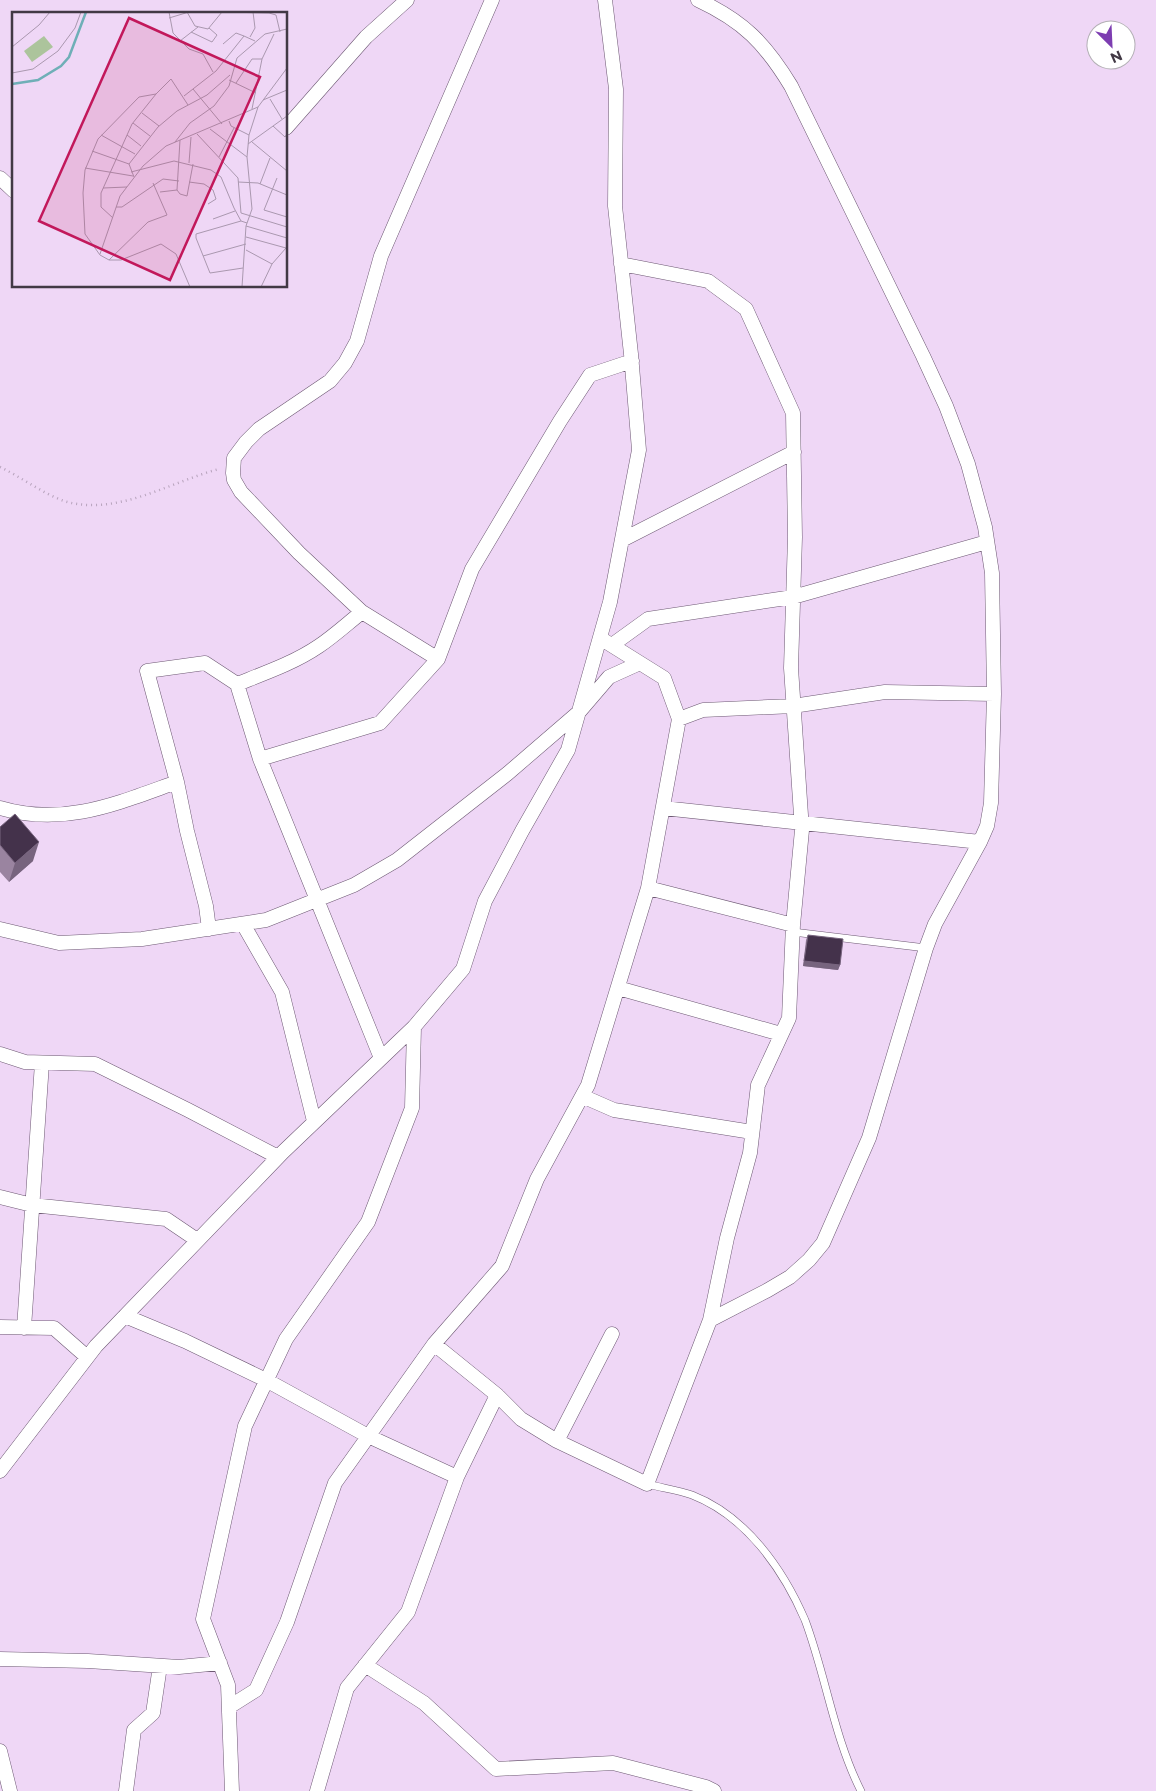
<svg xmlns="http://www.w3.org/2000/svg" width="1156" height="1791" font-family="Montserrat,sans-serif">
<rect width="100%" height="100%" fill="#efd7f6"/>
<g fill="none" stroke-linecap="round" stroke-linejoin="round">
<defs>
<path id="lane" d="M793 932 926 948
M647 1484C662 1488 678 1490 692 1495 746 1516 783 1569 805 1620 826 1676 834 1738 861 1791"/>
<path id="street" d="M286 128 366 37 407 0
M0 178 14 191
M621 264 708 281 746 309 793 413 795 537 791 668 802 830 793 925 789 1018 758 1085 750 1153 727 1238 710 1320
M622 540 794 452
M612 645 648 619 793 597 987 542
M438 659 362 612 299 553 241 492 234 480 233 473 234 458 246 442 259 429 330 381 345 363 357 341 381 256 492 0
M237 684C265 673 294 663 319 646 334 636 348 623 362 612
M679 719 703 710 793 706 885 692 994 694
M260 759 380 723 438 659 472 569 560 421 590 375 632 361
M0 808C64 827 118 803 177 782
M663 808 980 842
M648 888 793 925
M243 924 282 992 314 1121
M0 929 59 943 142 939 266 920 354 885 397 860 507 774 579 712 609 677 640 663
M209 929 206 906 187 831 177 782 147 671 205 663 237 684 260 759 381 1058
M618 988 781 1034
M0 1054 25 1062 95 1064 188 1110 278 1157
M582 1096 614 1110 752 1132
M0 1197 32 1205 166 1219 197 1240
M125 1316 185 1341 266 1380 368 1436 457 1477
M0 1327 54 1328 87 1357
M24 1328 42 1063
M434 1344 497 1395 521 1419 557 1441 647 1484 710 1320 768 1290 790 1277 809 1260 823 1243 869 1138 926 948 935 924 980 842 987 826 991 803 994 694 992 573 985 527 968 464 946 406 923 356 791 86C765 43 743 21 698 0
M557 1441 612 1334
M0 1471 96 1346 283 1152 414 1027 463 969 485 901 522 831 568 750 610 602 639 450 631 354 615 206 616 89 605 0
M0 1659 88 1661 179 1667 220 1663
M365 1665 424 1703 496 1769 613 1763 706 1787 714 1791
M229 1707 256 1690 287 1622 335 1483 434 1344 502 1266 537 1179 588 1085 648 888 679 719 664 678 600 638
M0 1751 10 1791
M126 1791 134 1730 153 1713 160 1666
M232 1791 228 1685 203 1619 245 1426 286 1339 368 1222 412 1108 414 1027
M317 1791 347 1688 408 1612 457 1477 497 1395"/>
</defs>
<use href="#lane" stroke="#6d5973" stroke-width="8"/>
<use href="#street" stroke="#6d5973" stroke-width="15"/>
<path stroke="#b7a3bc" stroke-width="2.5" stroke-dasharray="1 4" stroke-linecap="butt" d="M0 467C21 477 42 493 64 501 116 517 170 482 219 469"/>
<use href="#lane" stroke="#fff" stroke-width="7"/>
<use href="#street" stroke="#fff" stroke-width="14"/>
</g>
<path fill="#9a84a0" d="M0 827 33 861 9 882 0 872Z
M808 935 840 965 838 970 803 966 806 940Z"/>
<path fill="#77647e" d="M39 842 33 861 9 882 15 863Z
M804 961 840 965 838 970 803 966Z"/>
<path fill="#44324b" stroke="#77647e" d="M15 814 39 842 15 863 0 845V827Z
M808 935 843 939 840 965 804 961Z"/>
<g transform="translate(12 12)">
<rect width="275" height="275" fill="#efd7f6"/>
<path d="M32 24 41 35 20 50 12 39Z" fill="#acc49c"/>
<path fill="none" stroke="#6fafb7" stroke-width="2.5" d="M0 72 26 68 49 54 57 45 74 0"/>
<path fill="none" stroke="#aa98af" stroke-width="1" d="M157 0 161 21 177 37 191 42 201 60M175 0 183 14 196 17 210 0M211 0 257 1 264 3 268 20M157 6 177 0M179 20 200 30 205 23 197 16M238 25 243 16 241 0M168 29 186 15M211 32 224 21 232 24M0 35 27 13 38 0M0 61 21 57 46 39 63 16 69 0M217 68 244 81M224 71 240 47H250M181 77 210 112M172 84 204 59 232 24 243 29M258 87 270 107M251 88 275 78M176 93 159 67 144 82 127 85 86 127 73 158 71 181 73 222 88 243 97 248H109L149 232 164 242 178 275M240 97 250 47 262 22M130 101 147 114M217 109 219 114 237 123M121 111 138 124M261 114 273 125 275 122M198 117 235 145M185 122 226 166 229 201 275 215M89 123 123 142M115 123 129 134M168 128 165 178 168 182 175 184 181 152M163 130 178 111 202 94 217 74 225 46 253 22 275 17M240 130 275 159M236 132 275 104M80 139 117 152M207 145 222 116M177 151 179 125M73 156 121 164M119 160 162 149 199 158 209 165 222 196 229 209 235 211M122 165 117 152 146 115 165 99 195 83 218 63M265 166 252 198 275 205M177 170 192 172 201 178 204 187 196 192M226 170 246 171 275 183M248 172 258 146M91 176 115 175M148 180 165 178M104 195H110L151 167 167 169M101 206 89 195V181L120 112 144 82M201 207 223 199M229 209 184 222V226L198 261 231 256M234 214 275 226M234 225 274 236M234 238 260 252M88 242 108 184 131 154 154 134 246 95M191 244 234 232M97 248 136 210 155 203 141 171M230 275 234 214 240 197 235 145 237 123 246 95 275 56M249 275 260 252 274 236"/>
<path fill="#c2185b" fill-opacity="0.15" stroke="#c2185b" stroke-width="2.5" d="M117 6 248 65 158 268 27 209Z"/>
<rect width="275" height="275" fill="none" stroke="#423945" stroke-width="2.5"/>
</g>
<g transform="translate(1111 45) rotate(156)"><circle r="24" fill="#ffffff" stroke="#b3b0b5"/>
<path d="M0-4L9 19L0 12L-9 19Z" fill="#7d3db1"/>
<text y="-8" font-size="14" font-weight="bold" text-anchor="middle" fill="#423945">N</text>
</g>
</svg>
